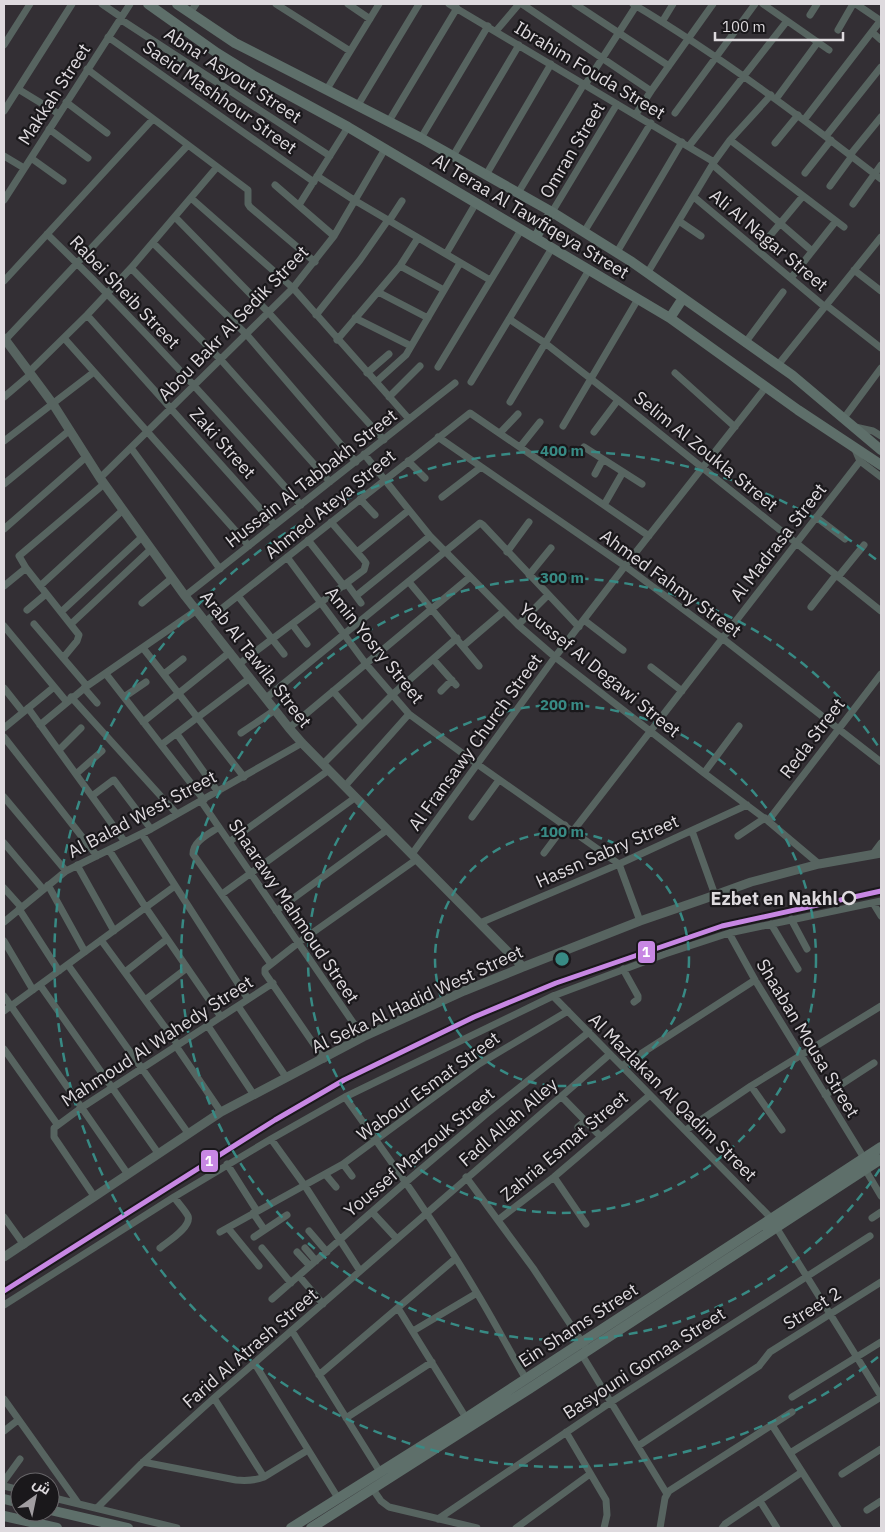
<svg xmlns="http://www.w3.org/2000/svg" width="885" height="1532" font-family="'IBM Plex Sans',Cairo,sans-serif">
<rect width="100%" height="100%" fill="#332f34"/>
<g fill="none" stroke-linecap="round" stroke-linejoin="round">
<path stroke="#576460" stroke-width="7" d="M102 4 121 17
M276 4 350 51
M348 4 370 19
M449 4 714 162
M522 4 651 91
M575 4 669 66
M633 4C720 56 801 117 881 179
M763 4 829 50
M856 4 881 21
M190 13 196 4
M810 15 817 4
M120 19 330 156
M662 22 673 4
M838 30 853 4
M496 31 519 4
M872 32 881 40
M108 37 314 182
M4 45 30 4
M87 69 248 190V204L250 207 315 262
M585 85 636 6
M18 89 59 114
M327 89 379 4
M776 99 818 42
M66 102 107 133
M358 105 419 4
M4 111 72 4
M675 113 755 4
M636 114 651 91 713 4
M804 120 881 20
M389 121 457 8
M49 129 88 158
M826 136 881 67
M421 138 488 26
M730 140 844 227
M775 143 798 115
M689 146 787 21
M850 155 881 117
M4 156 24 168
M453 156 519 45
M31 158 63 181
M713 165 812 251
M805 173 831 140
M486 175 551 64
M317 176 354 200 490 280
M275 185 334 236
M830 186 852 156
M518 193 584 84
M694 197 825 307
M191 198 293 288 409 419
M4 200 130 4
M853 204 881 165
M299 205 348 127
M552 212 617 104
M175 217 269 313 384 440
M389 221 402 201
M679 221 701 236
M584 232 651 123
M47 234C136 320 219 412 301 505
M153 243 247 335 356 462
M758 250 803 196
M617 252 682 142
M446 254 476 203
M400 266 444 290
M131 268 221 360 330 482
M854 270 881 291
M648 272 714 162 730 140 771 95
M791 278 836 221
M4 281 153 119
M378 292 428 318
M826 305 881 348
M87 315 275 525
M316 315 360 260 388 220
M355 318 411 346
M509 319 545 343 618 400 881 611
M64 338 249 546
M5 340 188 145
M337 340 400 266 418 238
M745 343 783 292
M778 365 881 237
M438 367 521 230
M29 372 87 315 131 268 217 167
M367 373 389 354
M675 373 735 427
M376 382 406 355 460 263
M471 382 552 248
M4 397 31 374
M389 397 420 366
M510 402 589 270
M844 418 881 368
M563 426 638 299
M855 427 873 431 881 436
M594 432 618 400
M500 433 518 414
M438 437 625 566 722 638 881 762
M4 441 94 372
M520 447 540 422
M584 447 642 484
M854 447 860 461 881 477
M131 448 220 569
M364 454 430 536 518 625 555 657 704 773 768 821 819 864
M408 461 425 478
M595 474 603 459
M100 478 293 288 334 236 385 149
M4 484 70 430
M442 497 481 467
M360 499 375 515
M604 505 623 472
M816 517 845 539
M4 529 86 457
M308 540 344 586
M357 552 409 510
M507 552 529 522
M287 557 366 664 409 714 477 764 619 864 640 921
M529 575 551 548
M838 577 864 545
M409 582 479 666
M347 584 361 603
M4 586 26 568
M40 586 123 510
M185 596 455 383
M238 596 284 654
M356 596 430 536
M142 603 172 578
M811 607 836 575
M27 610 46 594
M61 612 142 537
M584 620 623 650
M206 621 470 413 649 536
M34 624 87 686
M71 624 151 549
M292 624 307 644
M518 625 548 595
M4 626 66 701
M463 646 504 611
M143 648 244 777
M63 658 77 641 79 635 26 568 19 556 104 484
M433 659 456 685
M239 664 364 570 366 563 363 559 331 522
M651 667 682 691
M106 674 204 800
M164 674 183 659
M4 688 23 712
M84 688 97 703
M333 691 362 725
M441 691 452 680
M71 697 177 814
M124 697 146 682
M266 698 480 523 483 525 579 627
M28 708 125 842
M143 722 230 652
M40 725 87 686 197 610
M4 728 54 687
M289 728 470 577
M241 733 275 710
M177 734 218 792
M4 737 97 856
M161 745 250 678
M59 750 81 728
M323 764 392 695 457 638
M704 773 739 726
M76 774 102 751
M345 786 409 714
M92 796 112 781 114 780 151 829
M4 797 66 871
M201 801 363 1037
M472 817 499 780
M768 821 881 674
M219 827C209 834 193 841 193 854L271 964
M573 831 860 461
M692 831 715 895
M142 834 248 999
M738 836 765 818
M229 842 329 770
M4 843 43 889
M109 850 146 908 221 1017
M544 853 565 825
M412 854 555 657 625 566 766 387
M872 855 881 843
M77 865 114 931
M48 885 85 952
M4 888 21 907
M222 894 356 797
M873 903 881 916
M19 909 59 971
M276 911 387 830
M791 919 807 949
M4 922 66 871 151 829 302 743
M480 923 619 864 747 805
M771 924 798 969
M729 933 755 980 864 1158
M101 940 178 1045
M4 941 33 990
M68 965 188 1133
M623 969 638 996V999L634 1002
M125 972 167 939
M40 985 158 1153
M4 996 127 1173
M553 996 771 1218
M145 1000 187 968
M238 1006 286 1077
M4 1011 175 886
M208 1026 254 1095
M176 1046 221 1112
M4 1049 57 1124
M324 1059 265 973V969L298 943 417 859
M622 1066 755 980
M751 1086 782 1130
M825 1095 874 1063
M561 1096 601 1137
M345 1097C391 1161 437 1225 477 1293 494 1321 509 1350 526 1379
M578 1127 585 1121
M686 1130 751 1086 881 1006
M271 1139 305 1186 360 1271
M227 1164 257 1211
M343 1164 352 1176
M865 1169 881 1196
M326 1175 336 1187
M466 1177 533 1268 588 1351
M554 1177 586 1224
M94 1196 54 1137V1128L81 1108 273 983
M372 1212 397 1239
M253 1213 264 1229
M4 1217 24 1245
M872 1218 881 1212
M498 1220 554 1177 650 1095
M776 1227 881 1396
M228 1228 259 1266
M309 1231 327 1252
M220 1232 343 1164 479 1064 568 1011
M254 1237 287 1215
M160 1248C167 1242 192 1227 188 1216 185 1210 178 1203 174 1197
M262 1248 291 1283
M305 1248 316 1261
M297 1252 310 1266
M299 1276 323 1304
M272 1299 406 1182 485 1115 589 1032
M4 1305 174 1197 271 1139 345 1097 553 996 665 954 729 933 881 901
M398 1308 468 1421
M292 1331 380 1472
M413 1331 477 1293
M582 1355 667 1494
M255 1364 338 1498
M319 1375 455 1259
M792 1397 881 1342
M214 1398 264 1477
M4 1399 78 1503
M346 1418 432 1362
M772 1425 838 1528
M4 1431 18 1420
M566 1432 606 1500 607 1515 604 1528
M638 1446 759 1366 770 1352 881 1282
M790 1453 881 1397
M143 1462 236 1480C246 1481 254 1481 264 1477L308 1450
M842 1474 881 1449
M4 1481 20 1459
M4 1486 20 1490
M372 1488 381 1501 389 1507 477 1528
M50 1497 177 1528
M760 1501 777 1528
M97 1508 143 1462 214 1398 610 1054
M867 1510 881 1501
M438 1519 611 1402 870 1236
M516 1528 590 1474
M660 1528 665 1498 669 1491 792 1412
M722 1528 725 1524 802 1472"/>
<path stroke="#576460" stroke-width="9" d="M4 338 53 404 100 478 185 596 289 728 302 743 523 967
M4 1257 221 1112 363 1037 464 991 523 967 640 921 704 899 751 882 819 864 881 853"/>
<path stroke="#5e6f6a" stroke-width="10" d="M148 4 217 53 254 76 348 127 670 318 798 410 881 465
M177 4 235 43 421 138 552 212 632 262 792 375 881 450
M535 238 552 212
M670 318 683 298
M4 1499 20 1503
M50 1510 128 1528
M4 1516 57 1528
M291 1528 466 1418 881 1147
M311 1528 529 1389 881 1159"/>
<defs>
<path id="metro-1" d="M4 1291 275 1120 344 1080 474 1017 556 983 722 926 881 891"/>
</defs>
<use href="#metro-1" stroke="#1a181b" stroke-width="9"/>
<use href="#metro-1" stroke="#c787e3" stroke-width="5"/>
</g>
<g fill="none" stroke="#388a84" stroke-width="2.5" stroke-dasharray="9 6">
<circle cx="562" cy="959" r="127"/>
<circle cx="562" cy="959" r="254"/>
<path d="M880 1169A381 381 0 1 1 880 749"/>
<path d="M878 1357A508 508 0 1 1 878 561"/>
</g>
<circle fill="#1a181b" stroke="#dedade" stroke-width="2.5" cx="849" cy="898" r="6"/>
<g text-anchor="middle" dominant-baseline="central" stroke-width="4.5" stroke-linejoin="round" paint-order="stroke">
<g font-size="18" fill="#dedade" stroke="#1a181b">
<text transform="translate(590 70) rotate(31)">Ibrahim Fouda Street</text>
<text transform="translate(233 75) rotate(33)">Abna' Asyout Street</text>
<text transform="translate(54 94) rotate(-57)">Makkah Street</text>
<text transform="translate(220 97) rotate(35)">Saeid Mashhour Street</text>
<text transform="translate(572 150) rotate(-59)">Omran Street</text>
<text transform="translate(531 216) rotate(31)">Al Teraa Al Tawfiqeya Street</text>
<text transform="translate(769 240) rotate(40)">Ali Al Nagar Street</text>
<text transform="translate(125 292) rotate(46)">Rabei Sheib Street</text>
<text transform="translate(233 323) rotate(-46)">Abou Bakr Al Sedik Street</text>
<text transform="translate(223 443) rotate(48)">Zaki Street</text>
<text transform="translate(706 451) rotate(39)">Selim Al Zoukla Street</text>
<text transform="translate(311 478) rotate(-38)">Hussain Al Tabbakh Street</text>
<text transform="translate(330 504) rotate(-39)">Ahmed Ateya Street</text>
<text transform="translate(778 542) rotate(-52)">Al Madrasa Street</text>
<text transform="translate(671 583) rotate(36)">Ahmed Fahmy Street</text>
<text transform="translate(375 645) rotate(51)">Amin Yosry Street</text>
<text transform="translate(256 659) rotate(52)">Arab Al Tawila Street</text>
<text transform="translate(600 670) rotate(39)">Youssef Al Degawi Street</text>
<text transform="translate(812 738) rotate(-53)">Reda Street</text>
<text transform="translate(475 742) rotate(-54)">Al Fransawy Church Street</text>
<text transform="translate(142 814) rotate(-28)">Al Balad West Street</text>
<text transform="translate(607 851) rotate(-24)">Hassn Sabry Street</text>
<text transform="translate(294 911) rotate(56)">Shaarawy Mahmoud Street</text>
<text transform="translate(417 999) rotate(-25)">Al Seka Al Hadid West Street</text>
<text transform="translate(808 1038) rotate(59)">Shaaban Mousa Street</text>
<text transform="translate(157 1041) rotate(-33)">Mahmoud Al Wahedy Street</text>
<text transform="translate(428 1086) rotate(-36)">Wabour Esmat Street</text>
<text transform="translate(673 1097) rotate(45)">Al Mazlakan Al Qadim Street</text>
<text transform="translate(508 1122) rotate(-41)">Fadl Allah Alley</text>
<text transform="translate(564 1146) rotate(-40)">Zahria Esmat Street</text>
<text transform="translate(419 1152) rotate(-40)">Youssef Marzouk Street</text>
<text transform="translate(812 1308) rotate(-32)">Street 2</text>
<text transform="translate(578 1325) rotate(-33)">Ein Shams Street</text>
<text transform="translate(250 1348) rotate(-41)">Farid Al Atrash Street</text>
<text transform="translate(644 1363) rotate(-33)">Basyouni Gomaa Street</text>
</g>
<g font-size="18" font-weight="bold" fill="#dedade" stroke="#1a181b" text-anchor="end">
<text x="838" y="898">Ezbet en Nakhl</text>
</g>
</g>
<circle cx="562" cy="959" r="8" fill="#388a84" stroke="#1a181b" stroke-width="2.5"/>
<g font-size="15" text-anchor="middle" font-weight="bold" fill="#388a84" stroke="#1a181b" stroke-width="4.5" stroke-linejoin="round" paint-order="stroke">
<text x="562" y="456">400 m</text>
<text x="562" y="583">300 m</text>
<text x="562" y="710">200 m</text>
<text x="562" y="837">100 m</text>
</g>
<g stroke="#1a181b" stroke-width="2">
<rect x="637" y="940" width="19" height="24" rx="5" fill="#c787e3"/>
<rect x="200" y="1149" width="19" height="24" rx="5" fill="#c787e3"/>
</g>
<g font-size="14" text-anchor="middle" font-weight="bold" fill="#fff">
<text x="646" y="957">1</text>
<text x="209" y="1166">1</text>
</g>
<rect width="885" height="1532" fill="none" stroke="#dedade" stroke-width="10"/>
<g transform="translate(35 1497) rotate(33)"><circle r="24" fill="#1a181b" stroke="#686669"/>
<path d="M0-4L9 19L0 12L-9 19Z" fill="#a29ea2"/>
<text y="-8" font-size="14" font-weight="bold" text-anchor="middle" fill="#dedade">ش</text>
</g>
<path d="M715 32v8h128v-8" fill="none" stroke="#dedade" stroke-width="2.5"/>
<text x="722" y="32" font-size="15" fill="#dedade" stroke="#1a181b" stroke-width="4" paint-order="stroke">100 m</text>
</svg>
